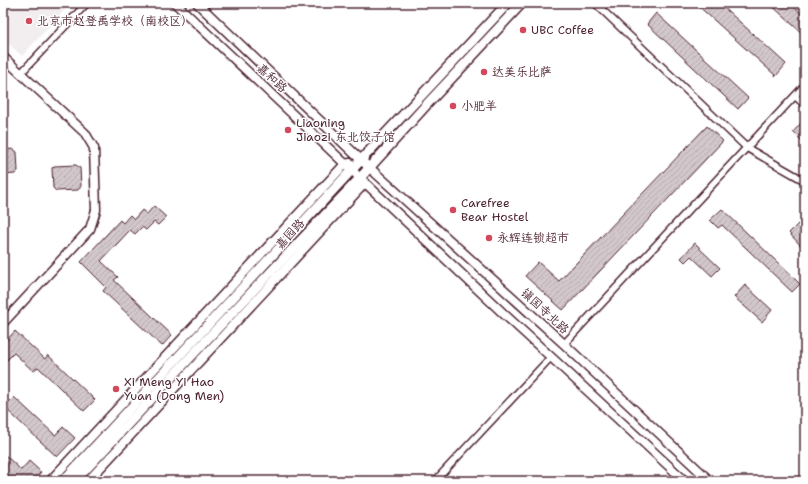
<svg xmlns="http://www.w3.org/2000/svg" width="808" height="484" font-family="'Shantell Sans','LXGW WenKai TC',sans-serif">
<defs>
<pattern id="building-hatch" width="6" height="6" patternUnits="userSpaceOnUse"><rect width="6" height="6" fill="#d2c7cb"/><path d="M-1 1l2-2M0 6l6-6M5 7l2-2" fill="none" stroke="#b6aaae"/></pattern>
</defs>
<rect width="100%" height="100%" fill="#fff"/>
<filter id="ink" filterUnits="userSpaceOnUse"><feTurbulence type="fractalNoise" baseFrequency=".025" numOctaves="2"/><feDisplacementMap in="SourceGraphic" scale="8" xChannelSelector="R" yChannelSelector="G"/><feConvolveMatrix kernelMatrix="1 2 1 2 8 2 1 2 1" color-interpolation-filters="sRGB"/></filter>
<g filter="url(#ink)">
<path fill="#f2eeef" d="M3 3H71L22 56 3 39Z"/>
<path fill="url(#building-hatch)" stroke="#4a1f2b" d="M695 3H719L786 64 776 76Z
M769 3H790L805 17V36Z
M656 13 748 98 738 109 647 24Z
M802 122 805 124V144L793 132Z
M707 126 723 141 563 310 525 276 538 262 559 281Z
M13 149 17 152 18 171 15 174 3 175V150Z
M76 165 80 168 81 186 78 190 56 191 53 188 52 168 54 166Z
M154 206 166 217 158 225 154 222 146 230 142 227 135 234 130 230 101 261 118 277 114 280 172 335 162 346 103 291 106 287 81 262 120 220 123 223 130 215 134 219 142 210 147 214Z
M722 209 800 284 792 292 722 225 718 228 710 220Z
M805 217V244L802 247 789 233Z
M695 243 700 248H699L720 268 712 276 691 256 685 262 681 258Z
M745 285 772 310 762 322 734 297Z
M15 331 45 359 48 355 95 400 84 411 38 367 33 371 14 353 3 364V344Z
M14 397 55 435 63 427 75 438 57 457 4 407Z
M3 453 21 470 29 461 41 472 33 481H13L3 472Z"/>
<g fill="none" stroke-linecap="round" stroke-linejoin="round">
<defs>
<path id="minor" d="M595 3 747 148 805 181
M21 73 87 3
M795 96 805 105
M564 344 805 85
M435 481 551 357"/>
<path id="tertiary" d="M175 3 505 315 551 357 685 481
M197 3 361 160 564 344 710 481
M3 57 85 133 94 148 96 210 90 229 3 323
M50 481 345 164 350 163
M88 481 365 183"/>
<path id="secondary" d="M63 481 361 160 508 3
M75 481 212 334 360 178 428 103 522 3"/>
</defs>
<use href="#minor" stroke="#4a1f2b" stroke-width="9"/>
<use href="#tertiary" stroke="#4a1f2b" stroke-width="11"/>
<use href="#secondary" stroke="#4a1f2b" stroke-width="12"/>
<use href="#minor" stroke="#fff" stroke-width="6"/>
<use href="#tertiary" stroke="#fff" stroke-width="8"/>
<use href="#secondary" stroke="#fff" stroke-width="9"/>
</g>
</g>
<g fill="#d1495b" stroke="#fff" stroke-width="1.5">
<circle cx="29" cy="21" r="4"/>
<circle cx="523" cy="30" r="4"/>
<circle cx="484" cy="72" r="4"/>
<circle cx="453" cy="106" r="4"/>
<circle cx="288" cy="130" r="4"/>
<circle cx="453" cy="210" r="4"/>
<circle cx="489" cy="238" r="4"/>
<circle cx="116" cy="389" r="4"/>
</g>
<g text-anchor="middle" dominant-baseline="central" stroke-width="3" stroke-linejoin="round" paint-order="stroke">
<g font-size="12" fill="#4a1f2b" stroke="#fff" text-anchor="start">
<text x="37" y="21">北京市赵登禹学校（南校区）</text>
<text x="531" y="30">UBC Coffee</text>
<text x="492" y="72">达美乐比萨</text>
<text x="461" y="106">小肥羊</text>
<text x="296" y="123">Liaoning<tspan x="296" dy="14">Jiaozi 东北饺子馆</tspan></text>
<text x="461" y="203">Carefree<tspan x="461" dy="14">Bear Hostel</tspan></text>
<text x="497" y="238">永辉连锁超市</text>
<text x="124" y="382">Xi Meng Yi Hao<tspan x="124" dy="14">Yuan (Dong Men)</tspan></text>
</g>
<g font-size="12" fill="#4a1f2b" stroke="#fff">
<text transform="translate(272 78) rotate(43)">嘉和路</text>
<text transform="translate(290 234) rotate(-47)">嘉园路</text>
<text transform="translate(545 311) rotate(43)">镇国寺北路</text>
</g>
</g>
<rect width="808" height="484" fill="none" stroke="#fff" stroke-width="16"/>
<rect x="8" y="8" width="792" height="468" fill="none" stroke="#4a1f2b" stroke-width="1.5" filter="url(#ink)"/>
</svg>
